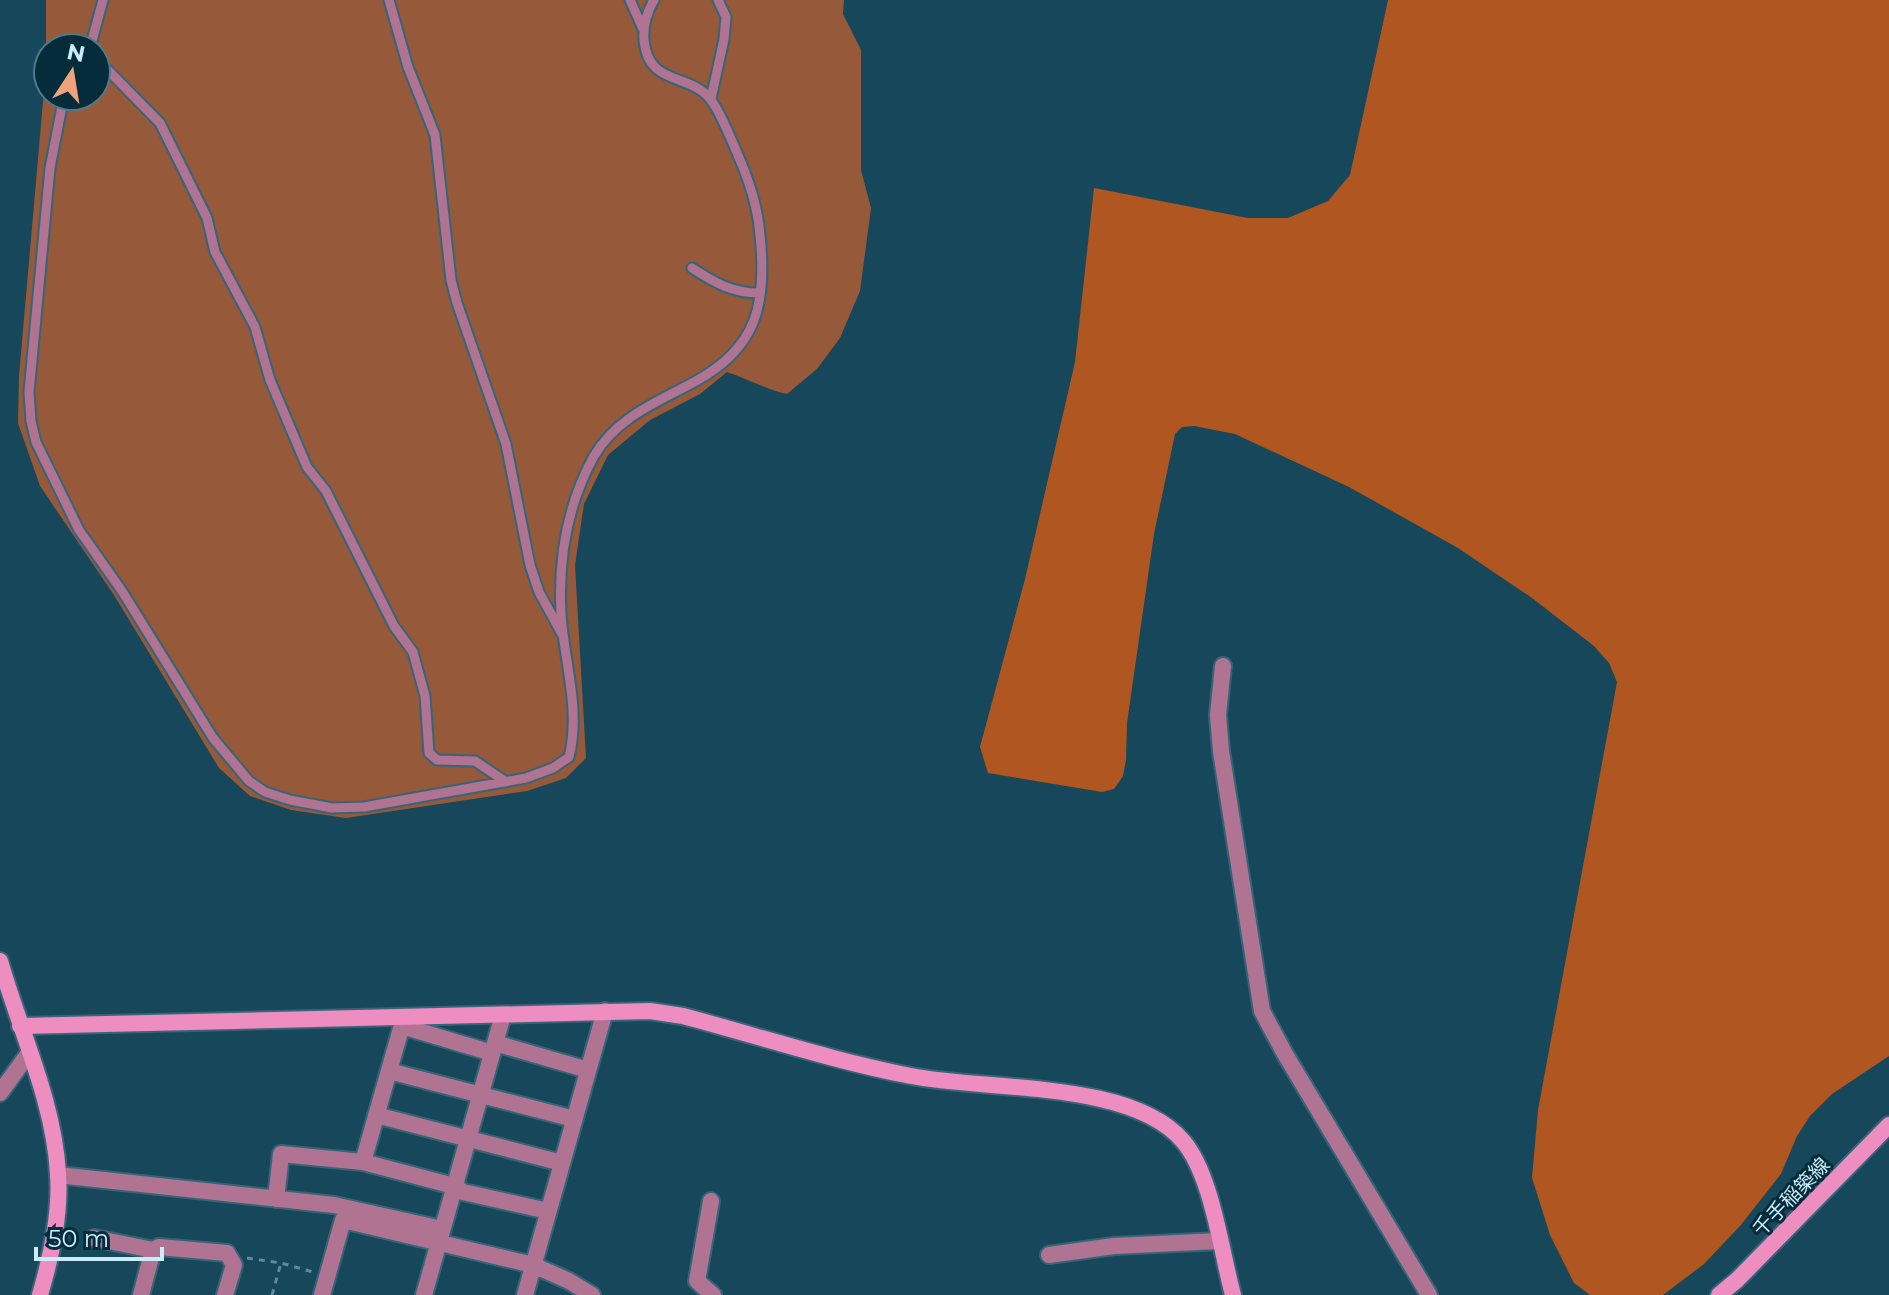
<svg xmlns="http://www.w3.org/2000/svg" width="1889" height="1295" font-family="Montserrat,'Noto Sans JP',sans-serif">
<rect width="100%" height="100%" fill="#17475a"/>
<path fill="#965939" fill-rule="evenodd" d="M46 0H844L843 14 861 50V170L871 208 860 291 840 338 817 369 787 394C765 389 748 379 727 372L700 394 650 420 608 455 584 504 575 565 586 758 566 778 527 791 346 818 291 810 250 796 219 768 114 595 40 486 18 423 19 376 46 67ZM48 48H96V96H48Z"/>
<path fill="#af5621" d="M1388 0H1889V1056L1832 1094 1810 1116 1797 1136 1781 1174 1740 1226 1704 1264 1663 1295H1590L1574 1283 1550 1235 1532 1178 1538 1110 1617 682 1609 663 1594 646 1532 598 1458 548 1349 487 1235 434 1194 426 1182 427 1175 434 1154 534 1127 723 1126 760 1123 776 1114 789 1102 792 988 773 980 747 1025 579 1075 362 1094 188 1248 218H1288L1328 201 1350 175Z"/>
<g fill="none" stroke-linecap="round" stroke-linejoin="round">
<defs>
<path id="lane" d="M389 0 408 67 435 135 451 280 457 303 506 444 530 565 539 592 562 634
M630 0 643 29
M90 48 103 0
M96 58 160 123 207 218 215 252 255 327 270 380 307 467 326 491 394 626 413 652 425 696 429 753 437 760 475 761 506 782
M64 96 50 168 29 392 31 421 36 442 79 530 122 591 213 738 249 781 265 792 290 800 332 808 364 807 526 778 553 768 569 757C581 710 564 661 561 614 558 558 567 505 594 456 617 417 656 403 694 382 758 348 767 303 760 235 757 197 743 166 728 132 723 121 718 109 711 100 690 72 648 87 644 40 643 27 647 12 654 0
M711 99 724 39 726 17 718 0
M692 268C715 283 732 293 760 293"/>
<path id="street" d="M1223 666 1218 715 1221 751 1262 1011 1285 1054 1429 1295
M402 1026 492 1053
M495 1043 588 1070
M389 1071 574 1119
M0 1093 29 1053
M376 1115 562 1163
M363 1162 454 1186 463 1192 548 1211
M58 1175 334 1205 442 1229
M276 1199 281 1154 363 1162 404 1018
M711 1201 697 1281 713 1295
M94 1238 153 1250
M1049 1255 1114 1246 1219 1241
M141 1295 153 1250 159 1247 227 1253 234 1265 225 1295
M322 1295 343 1220 533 1265 569 1281 592 1295
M424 1295 503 1015
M525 1295 605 1011"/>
<path id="secondary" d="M0 961C20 1031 54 1101 58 1174 61 1214 51 1257 40 1295
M20 1026 650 1011 683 1016C758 1036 834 1061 911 1076 987 1091 1131 1080 1183 1141 1212 1175 1221 1251 1233 1295
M1719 1295 1737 1280 1889 1125"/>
</defs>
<use href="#lane" stroke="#376577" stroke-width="13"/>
<use href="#street" stroke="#376577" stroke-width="20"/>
<use href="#secondary" stroke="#376577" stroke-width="20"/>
<path stroke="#608a9b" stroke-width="3" stroke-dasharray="6 6" stroke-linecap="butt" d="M247 1258 281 1263 313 1272
M272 1295 281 1263"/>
<use href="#lane" stroke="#b07392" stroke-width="9"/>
<use href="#street" stroke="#b07392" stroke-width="16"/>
<use href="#secondary" stroke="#ed8dc0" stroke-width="16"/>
</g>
<g text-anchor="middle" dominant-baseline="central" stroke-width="6" stroke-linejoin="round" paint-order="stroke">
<g font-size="20" fill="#cbecfb" stroke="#042c3b">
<text transform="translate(1791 1197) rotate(-46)">千手稲築線</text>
</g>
</g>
<g transform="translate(72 72) rotate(12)"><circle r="38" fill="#042c3b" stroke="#547988" stroke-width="2"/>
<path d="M0-6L14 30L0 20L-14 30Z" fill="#f0a27a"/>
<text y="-12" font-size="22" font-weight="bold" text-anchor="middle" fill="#cbecfb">N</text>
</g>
<path d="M36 1247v12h126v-12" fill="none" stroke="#cbecfb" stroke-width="4"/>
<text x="48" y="1247" font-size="24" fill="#cbecfb" stroke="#042c3b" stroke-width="6" paint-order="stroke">50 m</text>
</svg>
